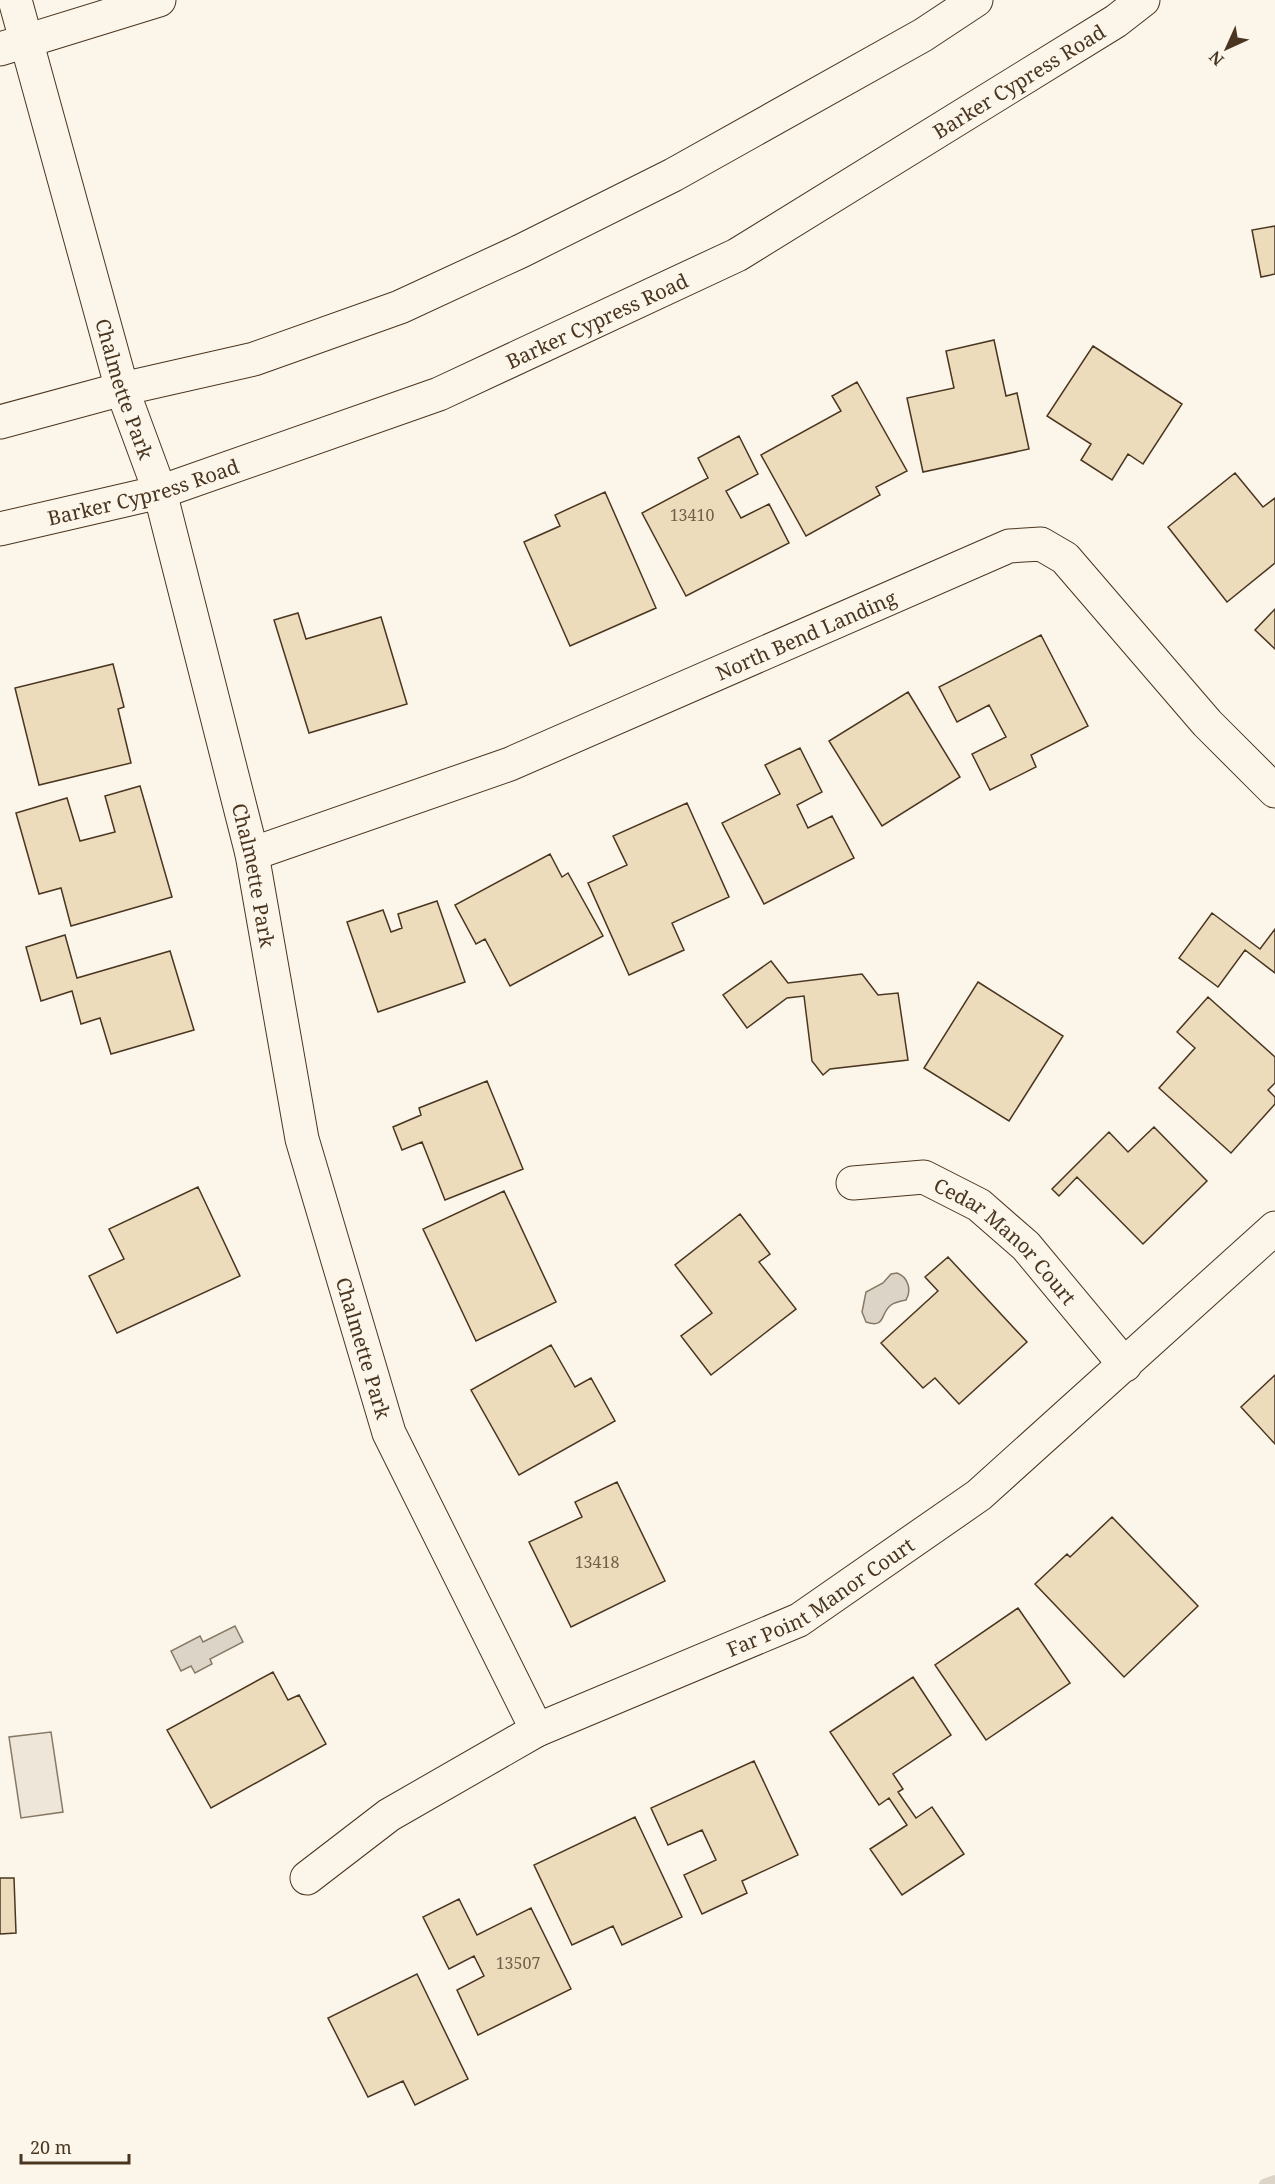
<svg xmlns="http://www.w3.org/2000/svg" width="1275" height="2184" font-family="'Noto Serif',serif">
<rect width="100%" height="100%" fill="#fbf6e9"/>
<path fill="#ede6d9" stroke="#887966" stroke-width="1.5" d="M51 1732 63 1812 21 1818 9 1737Z"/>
<path fill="#dcd4c6" stroke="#887966" stroke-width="1.5" d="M897 1273C908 1277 912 1290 906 1300 901 1301 895 1302 891 1305 880 1313 886 1329 866 1322L862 1312 866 1292 883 1283 891 1274Z
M235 1626 243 1642 210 1659 212 1664 195 1673 191 1666 181 1671 171 1651 200 1636 203 1642Z"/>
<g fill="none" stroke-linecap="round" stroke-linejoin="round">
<path stroke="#dcd4c6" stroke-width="10" d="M1264 2184 1275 2180"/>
</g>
<path fill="#ecdcbc" stroke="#4a3520" stroke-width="1.5" d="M1275 226V274L1261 277 1252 230Z
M994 340 1006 396 1017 393 1029 449 923 472 907 398 954 388 946 351Z
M1093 346 1182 404 1143 464 1128 454 1112 480 1081 460 1091 444 1047 416Z
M857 382 907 471 876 487 880 495 806 536 761 455 841 411 832 396Z
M739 436 758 474 726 491 741 518 769 504 789 543 686 596 642 513 708 478 698 458Z
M1235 473 1263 507 1275 498V563L1227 602 1168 527Z
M605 492 656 608 570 646 524 542 560 526 555 515Z
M1275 609V649L1255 630Z
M298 613 306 639 381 617 407 704 309 733 274 620Z
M1041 635 1088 726 1031 755 1036 767 990 790 972 754 1006 737 989 705 957 722 939 687Z
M113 664 124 707 118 709 131 763 39 785 15 688Z
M908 692 960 777 882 826 829 741Z
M800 748 822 792 797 805 808 828 832 816 854 858 764 904 722 823 780 794 765 765Z
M140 786 172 897 71 926 61 888 39 894 16 813 67 798 80 841 115 832 105 796Z
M687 803 729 897 672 923 684 950 629 975 588 883 627 865 613 836Z
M550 854 562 877 568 873 603 936 510 986 485 939 476 944 455 905Z
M437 901 465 982 378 1012 347 922 383 910 391 932 402 928 398 914Z
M1212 913 1260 949 1275 929V973L1245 950 1218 987 1179 958Z
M65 935 77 978 170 951 194 1030 111 1054 100 1018 81 1024 72 991 41 1001 26 947Z
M771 961 788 983 862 974 878 995 898 993 908 1060 830 1069 823 1075 812 1061 804 996 787 998 747 1028 723 995Z
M978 982 1063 1036 1009 1121 924 1068Z
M1208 997 1275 1057V1083L1268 1090 1275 1097V1104L1231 1153 1159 1088 1195 1048 1177 1032Z
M487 1081 523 1169 445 1200 422 1142 402 1150 393 1127 421 1115 419 1108Z
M1154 1127 1207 1181 1143 1244 1077 1177 1059 1196 1052 1189 1109 1132 1128 1152Z
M198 1187 240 1276 117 1333 89 1276 124 1259 109 1229Z
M504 1191 556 1302 476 1341 423 1229Z
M740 1214 770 1254 759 1262 796 1309 711 1375 681 1336 712 1313 675 1265Z
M948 1257 1027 1342 959 1404 935 1378 923 1388 881 1343 938 1291 925 1277Z
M551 1345 575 1387 591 1378 615 1421 519 1475 471 1390Z
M1275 1375V1444L1241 1407Z
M617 1482 665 1581 571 1627 529 1542 582 1517 575 1502Z
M1112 1517 1198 1606 1124 1677 1035 1584 1067 1554 1070 1557Z
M1018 1608 1070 1683 986 1740 935 1665Z
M273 1672 288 1700 299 1695 326 1744 211 1808 167 1730Z
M913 1677 951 1735 893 1774 903 1789 898 1792 916 1818 932 1807 964 1854 902 1895 870 1849 907 1825 889 1798 879 1805 830 1732Z
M754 1761 798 1855 742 1881 747 1893 702 1914 684 1875 716 1860 702 1830 668 1845 651 1808Z
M635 1817 682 1917 622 1945 613 1926 572 1945 534 1865Z
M0 1878H14L16 1933 0 1934Z
M459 1899 477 1935 531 1908 571 1989 478 2035 457 1990 484 1976 474 1956 449 1969 423 1917Z
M417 1974 468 2079 415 2105 403 2081 368 2097 328 2018Z"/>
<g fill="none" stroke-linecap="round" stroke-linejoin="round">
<defs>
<g id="minor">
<path id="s1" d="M15 0 122 389 160 492 252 854 302 1139 389 1433 537 1730"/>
<path d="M0 49 159 0"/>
<path id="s2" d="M252 854 510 764 1009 546 1041 544 1065 558 1207 723 1275 791"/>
<path id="s3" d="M853 1183 924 1177 979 1205 1026 1246 1125 1365"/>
<path id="s4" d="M307 1878 389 1815 537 1730 799 1620 979 1495 1275 1228"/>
</g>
<g id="primary">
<path d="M0 422 122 389 254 359 400 307 521 251 673 175 923 35 976 0"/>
<path id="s5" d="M0 529 160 492 439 394 737 255 1116 21 1143 0"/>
</g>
</defs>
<use href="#minor" stroke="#4a3520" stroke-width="35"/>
<use href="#primary" stroke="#4a3520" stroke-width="35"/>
<use href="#minor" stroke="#fbf6e9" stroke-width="33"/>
<use href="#primary" stroke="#fbf6e9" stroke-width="33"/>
</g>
<g text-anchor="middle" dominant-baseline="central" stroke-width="4.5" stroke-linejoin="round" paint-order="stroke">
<g font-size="16" fill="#725f47">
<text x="692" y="515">13410</text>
<text x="597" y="1562">13418</text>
<text x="518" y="1963">13507</text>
</g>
<g font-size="20" fill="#4a3520" stroke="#fbf6e9">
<text stroke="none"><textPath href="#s5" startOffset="1120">Barker Cypress Road</textPath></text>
<text stroke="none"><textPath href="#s5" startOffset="634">Barker Cypress Road</textPath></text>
<text stroke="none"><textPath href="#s1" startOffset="404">Chalmette Park</textPath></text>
<text stroke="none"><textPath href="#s5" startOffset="148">Barker Cypress Road</textPath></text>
<text stroke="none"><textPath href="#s2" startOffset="596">North Bend Landing</textPath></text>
<text stroke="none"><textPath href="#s1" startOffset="908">Chalmette Park</textPath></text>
<text stroke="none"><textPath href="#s3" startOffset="176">Cedar Manor Court</textPath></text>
<text stroke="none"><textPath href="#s1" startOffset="1394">Chalmette Park</textPath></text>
<text stroke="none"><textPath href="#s4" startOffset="588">Far Point Manor Court</textPath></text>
</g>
</g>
<g transform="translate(1227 48) rotate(225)" stroke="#fbf6e9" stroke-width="4.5" paint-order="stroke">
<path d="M0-4.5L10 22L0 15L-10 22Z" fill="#4a3520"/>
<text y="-9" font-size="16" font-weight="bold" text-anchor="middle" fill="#4a3520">N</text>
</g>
<path d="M21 2154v9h108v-9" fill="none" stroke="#4a3520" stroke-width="3"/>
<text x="30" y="2154" font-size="18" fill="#4a3520" stroke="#fbf6e9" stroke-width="4.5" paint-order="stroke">20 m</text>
</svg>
